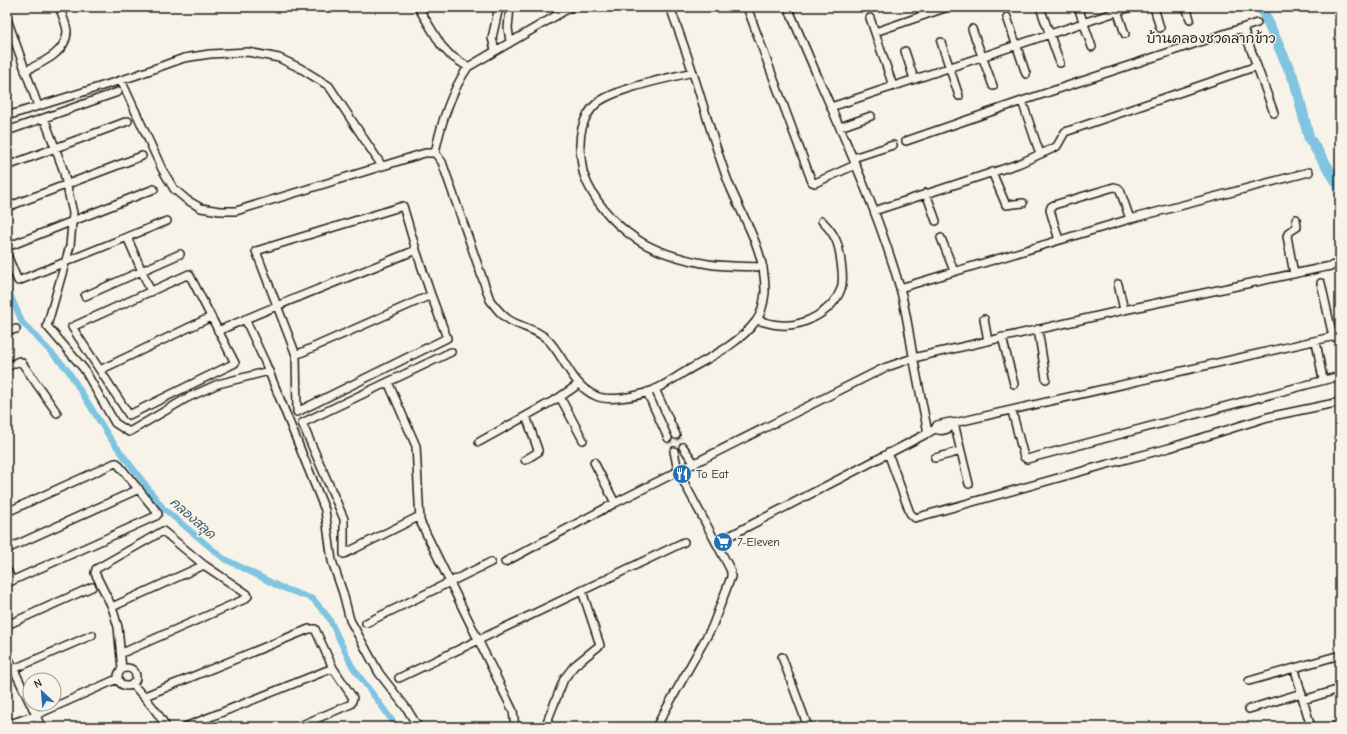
<svg xmlns="http://www.w3.org/2000/svg" width="1347" height="734" font-family="'Comic Neue','Playpen Sans Thai',sans-serif">
<rect width="100%" height="100%" fill="#f7f3e8"/>
<filter id="ink" filterUnits="userSpaceOnUse"><feTurbulence type="fractalNoise" baseFrequency=".025" numOctaves="2"/><feDisplacementMap in="SourceGraphic" scale="8" xChannelSelector="R" yChannelSelector="G"/><feConvolveMatrix kernelMatrix="1 2 1 2 8 2 1 2 1" color-interpolation-filters="sRGB"/></filter>
<g filter="url(#ink)">
<g fill="none" stroke-linecap="round" stroke-linejoin="round">
<path stroke="#7fc4e0" stroke-width="6" d="M7 287 22 322 67 369 110 438 164 509 223 558 280 587 313 599 329 618 352 666 397 727"/>
<path stroke="#7fc4e0" stroke-width="11" d="M1261 7 1295 82 1309 138 1340 187"/>
<path stroke="#d6d3c9" stroke-width="7" stroke-dasharray="7 3.5" stroke-linecap="butt" d="M676 435 683 447
M668 438 674 451"/>
<defs>
<path id="minor" d="M418 7 441 45 450 55 468 67
M510 7 508 28 510 42
M747 7 812 182 815 183 855 165
M788 7C826 100 872 191 900 288 906 310 909 333 913 356 918 382 923 407 928 433
M1078 7 1092 47
M1116 7 1125 34
M1154 7 1160 28
M1186 7 1190 19
M1041 10 1060 63
M1007 17 1026 74
M870 18 893 86
M7 19 38 106
M1243 28 1274 113
M972 29 993 86
M875 32 948 7
M941 42 959 96
M495 50 492 38 499 7
M905 51 914 79
M25 71C41 63 67 53 67 31 66 23 62 14 59 7
M693 72C669 78 613 89 596 104 581 118 578 139 581 158 582 163 582 170 584 175 593 200 613 223 635 238 655 252 685 260 708 264 726 267 745 266 763 267
M121 80 162 169 174 189 187 200 201 208 220 211H236L425 153H435L442 162 490 300C496 308 502 316 511 321 524 328 539 330 549 341 565 358 572 386 596 396 609 402 638 396 651 391 662 387 673 379 683 373 708 358 738 345 756 321 761 315 764 301 765 293 766 251 744 221 729 184 715 147 705 110 693 73 686 51 678 29 670 7
M1022 101 1040 154
M831 107 1131 7
M7 116 134 76 184 58 210 54 248 52 279 58 300 68 329 86 382 166
M44 118 63 169 73 213 70 246 47 326 84 369 115 423 129 432 187 398 218 384 269 371
M840 127 871 116
M7 131 118 92
M906 141 1022 101 1257 23
M435 153C441 123 451 92 468 67L571 7
M853 158 893 145
M7 166 128 121
M992 172 1006 205 1023 203
M926 193 936 221
M7 207 142 156
M874 211 1018 164 1054 148 1057 146 1065 132 1257 66
M127 237 151 292
M941 238 954 271
M1059 240 1050 210 1051 207 1054 205 1114 187 1118 188 1120 190 1130 219
M7 247 154 189
M7 255 18 281 167 221
M189 274 235 363 129 415 72 327Z
M1294 274 1287 236 1289 232 1297 227 1296 219
M1321 283 1333 337
M1118 284 1124 310
M900 288 1130 219 1309 172
M85 296 180 254
M245 319 265 362 325 510 332 561 343 593 350 620 379 673 407 709 418 727
M984 319 988 341
M757 320C765 322 773 325 781 325 804 327 833 311 841 289 844 280 842 270 841 262 839 243 835 234 822 221
M7 327 11 330 16 329
M1038 329 1046 379
M218 331C283 302 350 277 416 250L431 295 447 338 297 412 296 355 256 251 403 206 416 250
M1002 337 1014 384
M1316 341 1323 380
M296 355 431 295
M7 367 19 361 22 363 57 413
M100 370 211 317
M388 382 416 446 420 521 513 711 515 727
M655 389 676 435
M647 392 668 438
M560 397 583 440
M1012 411 1024 457 1027 459 1340 376
M954 423 969 484
M935 429C942 432 950 430 954 423
M479 442 560 397 579 384
M683 447 695 464
M888 453 910 513 915 518 1108 464 1169 448 1268 417 1340 402
M935 458 961 451
M525 460 538 452V450L526 416
M594 462 615 503
M7 512 115 463H117L157 512 158 514 156 516 7 583
M420 516 344 554V519L302 423 451 352
M716 543 928 433 935 429 937 425 950 422 954 423 1340 335
M7 549 139 489
M505 562 615 503 884 368 913 358 1124 310 1340 264
M7 570 12 581
M112 607 204 565
M366 623 491 562
M7 625 92 587
M122 653 245 599 248 596 247 594 204 565 163 531 96 569 95 573 112 607 118 627 122 669
M7 655 30 703
M782 657 808 727
M118 677a9 9 0 1 1 18 0a9 9 0 1 1-18 0Z
M1295 669 1303 700 1340 689
M7 672 92 635
M399 678 684 542
M1249 681 1340 655
M132 684C145 697 157 710 166 727
M145 696 309 629H315L333 668 353 698 351 704 297 727
M1303 700 1311 727
M31 704 41 727
M1249 709 1302 693
M7 725 36 715 117 679
M185 727 333 668
M545 727 564 679 574 666 600 645 582 591
M656 727 712 627 731 577V572L729 567 678 471 674 451
M1333 727 1340 725"/>
</defs>
<use href="#minor" stroke="#1c1c1c" stroke-width="10"/>
<use href="#minor" stroke="#f7f3e8" stroke-width="7"/>
</g>
</g>
<defs>
<symbol id="restaurant-disc" viewBox="-11 -11 22 22"><circle r="9.5" fill="#1f6fb2" stroke="#f7f3e8"/><path d="M-5-6h1v4h1v-4h1v4h1v-4h1v5L-1.5 .5V6h-2V.5L-5-1ZM5-6V6H3V1.5H1.5Q1.5-4 5-6Z" fill="#fff"/></symbol>
<symbol id="supermarket-disc" viewBox="-11 -11 22 22"><circle r="9.5" fill="#1f6fb2" stroke="#f7f3e8"/><path d="M-6-5.5h2.5l.6 2H6L4.5 2H-2.5L-4.4-4H-6ZM-1.5 3.2a1.3 1.3 0 1 0 .1 0ZM3 3.2a1.3 1.3 0 1 0 .1 0Z" fill="#fff"/></symbol>
</defs>
<g fill-rule="evenodd">
<use href="#restaurant-disc" x="671" y="463" width="22" height="22"/>
<use href="#supermarket-disc" x="712" y="531" width="22" height="22"/>
</g>
<g text-anchor="middle" dominant-baseline="central" stroke-width="3" stroke-linejoin="round" paint-order="stroke">
<g font-size="12" fill="#1c1c1c" stroke="#f7f3e8" text-anchor="start">
<text x="696" y="474">To Eat</text>
<text x="737" y="542">7-Eleven</text>
</g>
<g font-size="13" font-style="italic" fill="#3f5761" stroke="#f7f3e8">
<text transform="translate(193 518) rotate(41)">คลองสลุด</text>
</g>
<g font-size="14" fill="#1c1c1c" stroke="#f7f3e8">
<text x="1211" y="38">บ้านคลองชวดลากข้าว</text>
</g>
</g>
<rect width="1347" height="734" fill="none" stroke="#f7f3e8" stroke-width="24"/>
<rect x="12" y="12" width="1323" height="710" fill="none" stroke="#1c1c1c" stroke-width="1.5" filter="url(#ink)"/>
<g transform="translate(42 692) rotate(334)"><circle r="19" fill="#f7f3e8" stroke="#9f9d96"/>
<path d="M0-3L7 15L0 10L-7 15Z" fill="#1f6fb2"/>
<text y="-6" font-size="11" font-weight="bold" text-anchor="middle" fill="#1c1c1c">N</text>
</g>
</svg>
